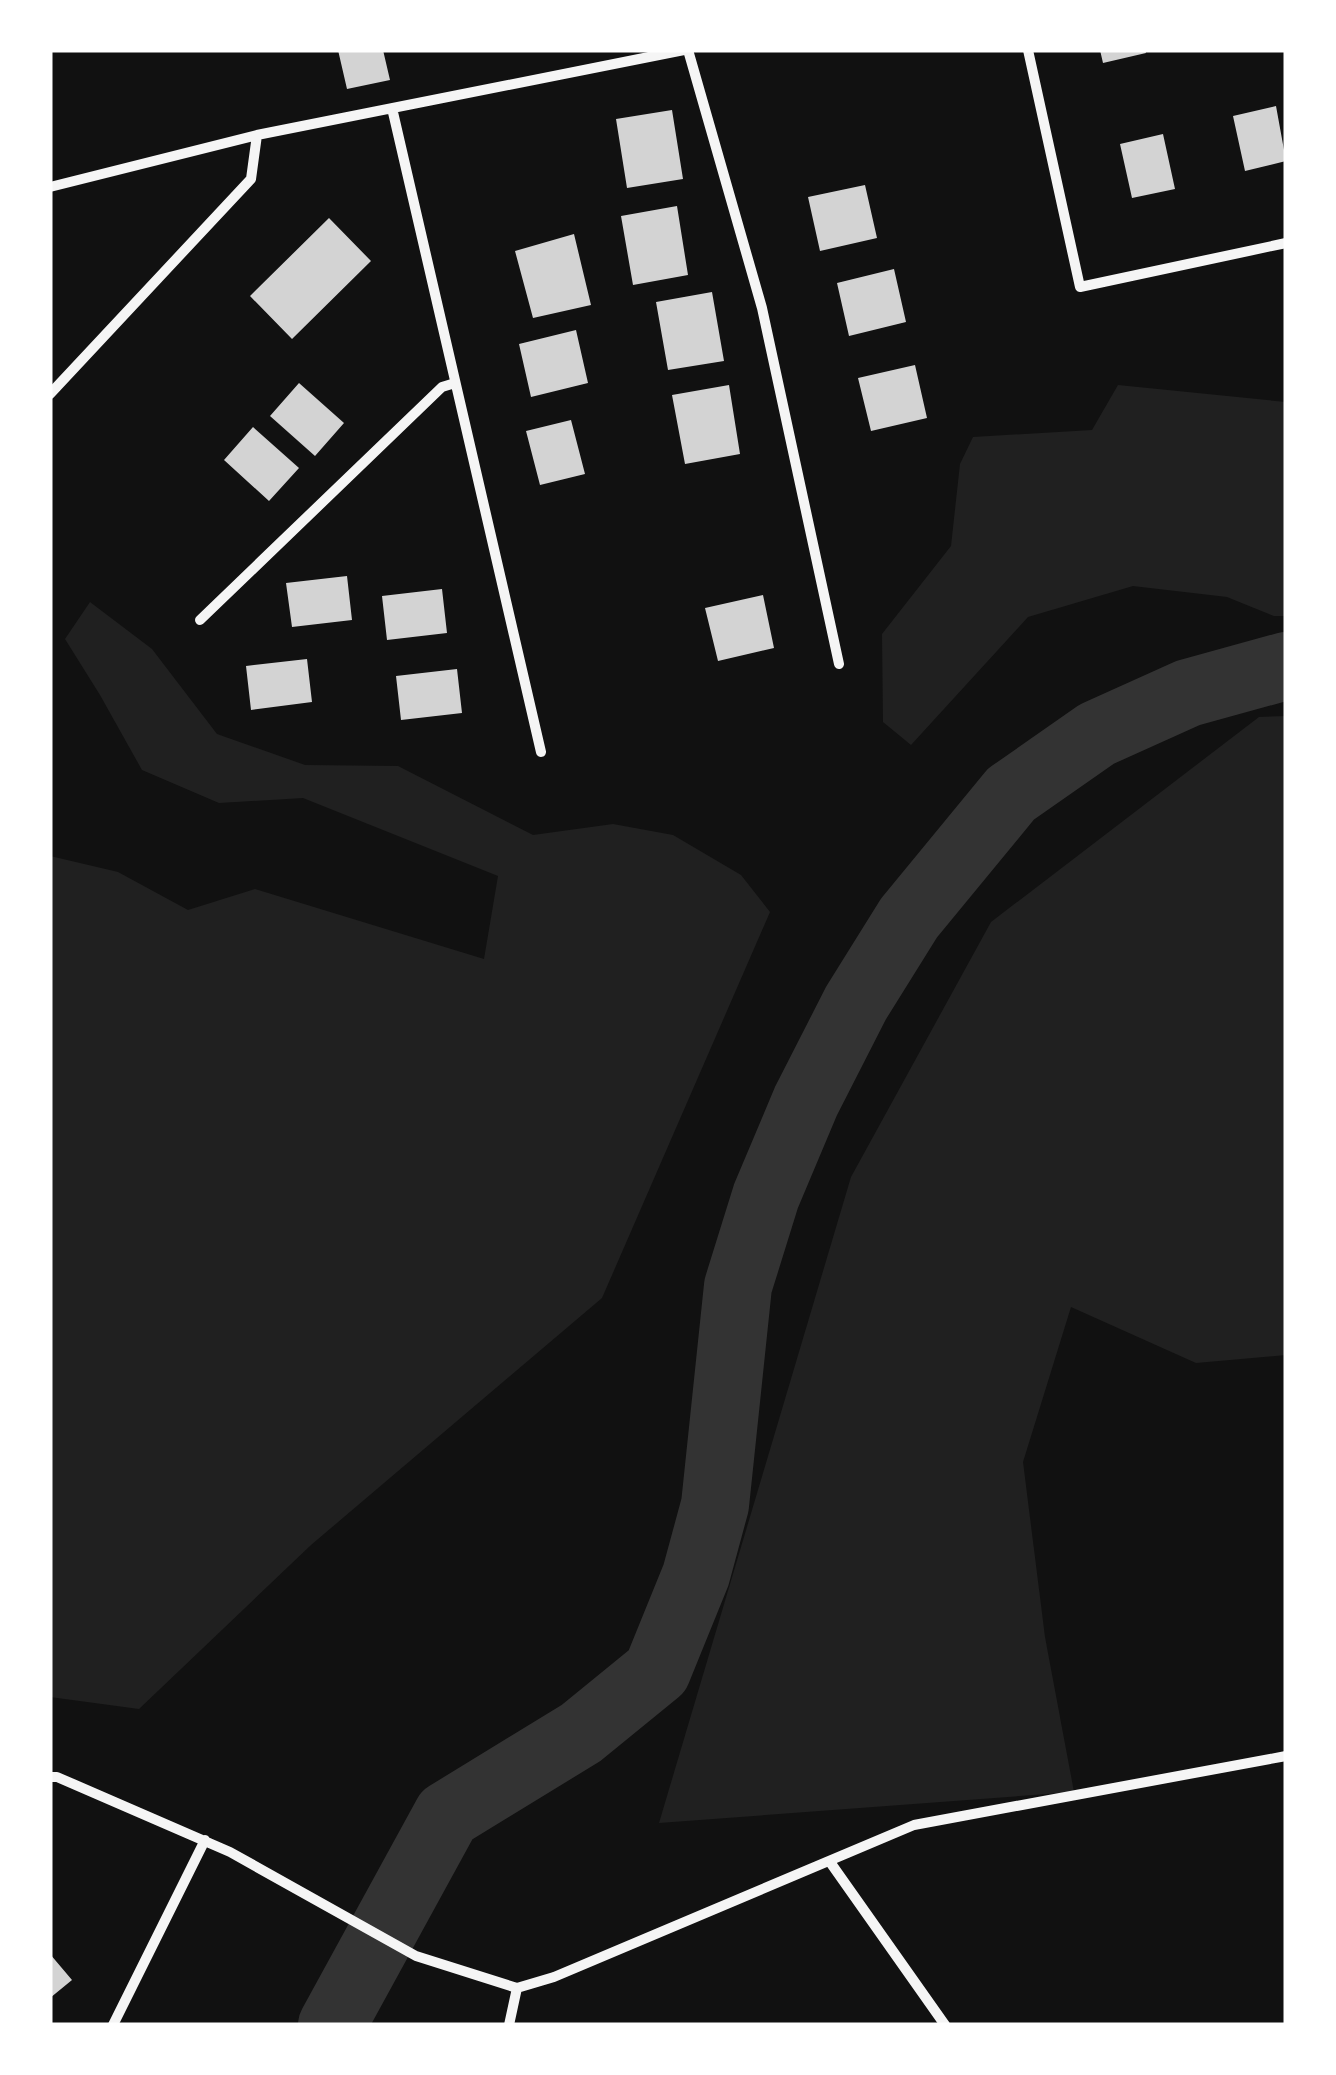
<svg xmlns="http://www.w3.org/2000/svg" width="1336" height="2075" font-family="Poppins,sans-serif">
<rect width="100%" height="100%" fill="#111"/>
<path fill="#202020" d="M1118 385 1286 402V616H1274L1227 597 1133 586 1028 617 911 745 883 722 882 634 951 546 960 464 973 437 1092 430Z
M90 602 152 649 217 734 305 765 398 766 533 835 613 824 673 835 741 875 770 912 602 1298 311 1545 139 1709 50 1697V856L118 872 188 910 255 889 484 959 498 876 303 798 219 803 142 770 100 695 65 639Z
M1286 716V1355L1196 1363 1071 1307 1023 1462 1045 1637 1074 1792 659 1823 851 1177 991 922 1259 717Z"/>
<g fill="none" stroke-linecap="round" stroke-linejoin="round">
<path stroke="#333" stroke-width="68" d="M332 2025 447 1815 581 1733 657 1671 696 1575 715 1505 738 1286 766 1196 806 1101 856 1003 909 918 1011 794 1097 734 1188 693 1286 666"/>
</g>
<path fill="#d3d3d3" d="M338 50H383L390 80 347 89Z
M1100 50H1145L1146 53 1103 63Z
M1276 106 1286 161 1245 171 1233 116Z
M672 110 683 179 627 188 616 119Z
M1163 134 1175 189 1132 198 1120 144Z
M865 185 877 238 820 251 808 197Z
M677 206 688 275 633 285 621 216Z
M329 218 371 261 292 339 250 296Z
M574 234 591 305 533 318 515 251Z
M894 269 906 322 849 336 837 283Z
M712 292 724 361 668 370 656 302Z
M576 330 588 383 531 397 519 344Z
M915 365 927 418 871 431 858 378Z
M299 383 344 423 315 456 270 416Z
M729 385 740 454 685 464 672 395Z
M571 420 585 474 540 485 526 431Z
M253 427 299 468 269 501 224 460Z
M347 576 352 620 292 627 286 583Z
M442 589 447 633 387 640 382 596Z
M763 595 774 648 718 661 705 608Z
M307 659 312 702 251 710 246 666Z
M457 669 462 713 401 720 396 676Z
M50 1954 72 1980 50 1998Z"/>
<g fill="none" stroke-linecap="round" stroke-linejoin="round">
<path stroke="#f5f5f5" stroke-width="10" d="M688 50 762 308 839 664
M1028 50 1080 287 1286 243
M392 108 541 752
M50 187 257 135 684 50
M50 394 251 179 257 135
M200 620 442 387 455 383
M50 1777H57L230 1852 416 1956 517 1988 554 1977 914 1825 1286 1756
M830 1862 945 2025
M113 2025 205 1840
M509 2025 517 1988"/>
</g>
<rect width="1336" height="2075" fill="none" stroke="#ffffff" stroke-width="105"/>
</svg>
